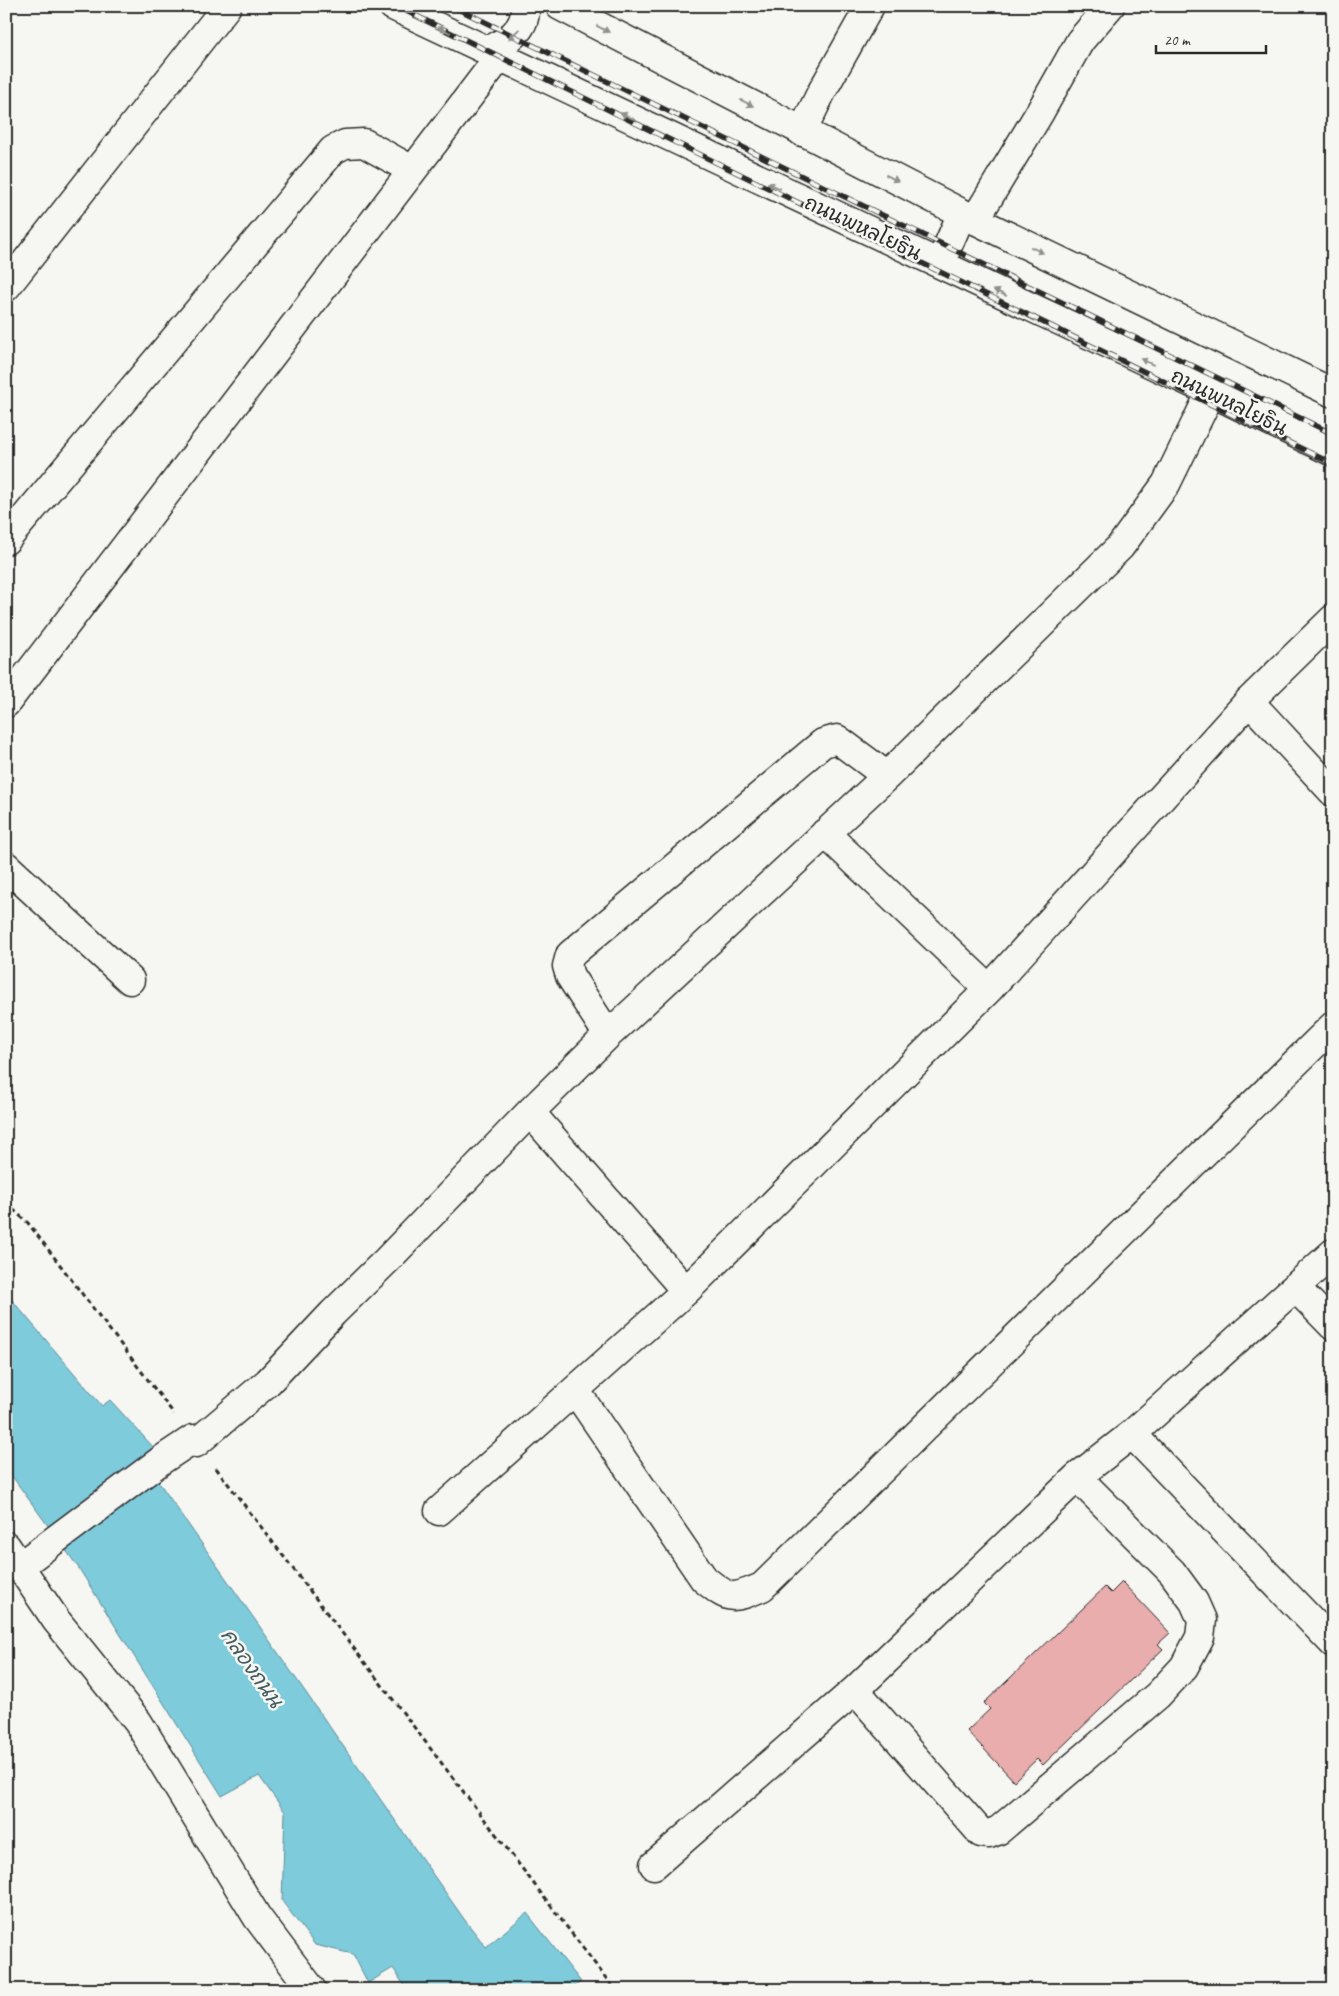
<svg xmlns="http://www.w3.org/2000/svg" width="1339" height="1996" font-family="Caveat,'Playpen Sans Thai',sans-serif">
<rect width="100%" height="100%" fill="#f6f6f2"/>
<filter id="ink" filterUnits="userSpaceOnUse"><feTurbulence type="fractalNoise" baseFrequency=".02" numOctaves="2"/><feDisplacementMap in="SourceGraphic" scale="10" xChannelSelector="R" yChannelSelector="G"/><feConvolveMatrix kernelMatrix="1 2 1 2 8 2 1 2 1" color-interpolation-filters="sRGB"/></filter>
<g filter="url(#ink)">
<path fill="#7ecbdc" stroke="#5d8b95" d="M6 1293 102 1406 110 1400 155 1449 144 1461 464 1919 486 1947 527 1913 581 1982 569 1990H407L393 1968 368 1983 353 1954 315 1945 282 1901 285 1812 259 1776 222 1796 78 1567 6 1468Z"/>
<path fill="#e8adac" stroke="#2b2b2b" d="M1122 1582 1170 1633 1158 1644 1163 1649 1043 1765 1037 1759 1014 1781 967 1731 990 1709 984 1703 1105 1587 1111 1593Z"/>
<g fill="none" stroke-linecap="round" stroke-linejoin="round">
<defs>
<path id="minor" d="M802 132 821 93 870 6
M975 220 1040 112 1080 41 1110 6
M6 287 227 6
M6 540 333 150 345 144 364 143 412 170
M1333 619 1249 701 989 989 686 1291 575 1390 704 1579C730 1600 731 1600 762 1587L1333 1026
M1249 701 1333 792
M6 703 500 56
M825 833 989 989
M6 866 130 980
M608 1035 570 976 567 966 570 955 823 743 837 739 887 776
M1295 1287 1333 1326
M686 1291 530 1112 608 1035 887 776 1120 547 1166 484 1211 392
M1132 1434 1333 1643
M196 1443 268 1382 333 1313 387 1260 530 1112
M439 1511 575 1390
M6 1546 56 1620 138 1722 257 1917 312 1990
M20 1566 163 1459 193 1439
M855 1690 981 1833 989 1834 999 1830 1158 1695 1184 1667 1200 1637 1202 1620 1194 1602 1172 1572 1077 1477
M654 1865 855 1690 1077 1477 1132 1434 1333 1253"/>
<path id="major" d="M393 6 1211 392 1333 452
M560 6 975 220 1333 393
M488 51C507 41 527 30 525 6
M940 264 962 213"/>
</defs>
<use href="#minor" stroke="#2b2b2b" stroke-width="31"/>
<use href="#major" stroke="#2b2b2b" stroke-width="31"/>
<path stroke="#2b2b2b" stroke-width="3" stroke-dasharray="5 4" stroke-linecap="butt" d="M6 1203 28 1223 174 1414
M216 1468 615 1990"/>
<use href="#minor" stroke="#f6f6f2" stroke-width="28"/>
<use href="#major" stroke="#f6f6f2" stroke-width="28"/>
<defs>
<path id="rail" d="M396 6 1333 464
M452 6 1333 434"/>
</defs>
<use href="#rail" stroke="#2b2b2b" stroke-width="5.5"/>
<use href="#rail" stroke="#f6f6f2" stroke-width="4" stroke-dasharray="11" stroke-linecap="butt"/>
</g>
<defs><path id="oneway-solid" d="M-6-.8H1V-3.2L6.5 0L1 3.2V.8H-6Z" transform="scale(1.25)"/></defs>
<g fill="#90908e">
<use href="#oneway-solid" transform="translate(603 29) rotate(27)"/>
<use href="#oneway-solid" transform="translate(444 30) rotate(-155)"/>
<use href="#oneway-solid" transform="translate(514 34) rotate(137)"/>
<use href="#oneway-solid" transform="translate(747 103) rotate(27)"/>
<use href="#oneway-solid" transform="translate(627 116) rotate(-155)"/>
<use href="#oneway-solid" transform="translate(892 178) rotate(27)"/>
<use href="#oneway-solid" transform="translate(774 186) rotate(-155)"/>
<use href="#oneway-solid" transform="translate(1037 250) rotate(26)"/>
<use href="#oneway-solid" transform="translate(1000 293) rotate(-155)"/>
<use href="#oneway-solid" transform="translate(1147 362) rotate(-155)"/>
</g>
</g>
<g text-anchor="middle" dominant-baseline="central" stroke-width="5" stroke-linejoin="round" paint-order="stroke">
<g font-size="20" fill="#2b2b2b" stroke="#f6f6f2">
<text transform="translate(863 228) rotate(25)">ถนนพหลโยธิน</text>
<text transform="translate(1229 402) rotate(26)">ถนนพหลโยธิน</text>
</g>
<g font-size="21" font-style="italic" fill="#445b60" stroke="#f6f6f2">
<text transform="translate(252 1668) rotate(55)">คลองถนน</text>
</g>
</g>
<rect width="1339" height="1996" fill="none" stroke="#f6f6f2" stroke-width="25"/>
<rect x="12" y="12" width="1314" height="1971" fill="none" stroke="#2b2b2b" stroke-width="2" filter="url(#ink)"/>
<path d="M1156 45v8h110v-8" fill="none" stroke="#2b2b2b" stroke-width="2.5"/>
<text x="1164" y="45" font-size="15" fill="#2b2b2b" stroke="#f6f6f2" stroke-width="4" paint-order="stroke">20 m</text>
</svg>
